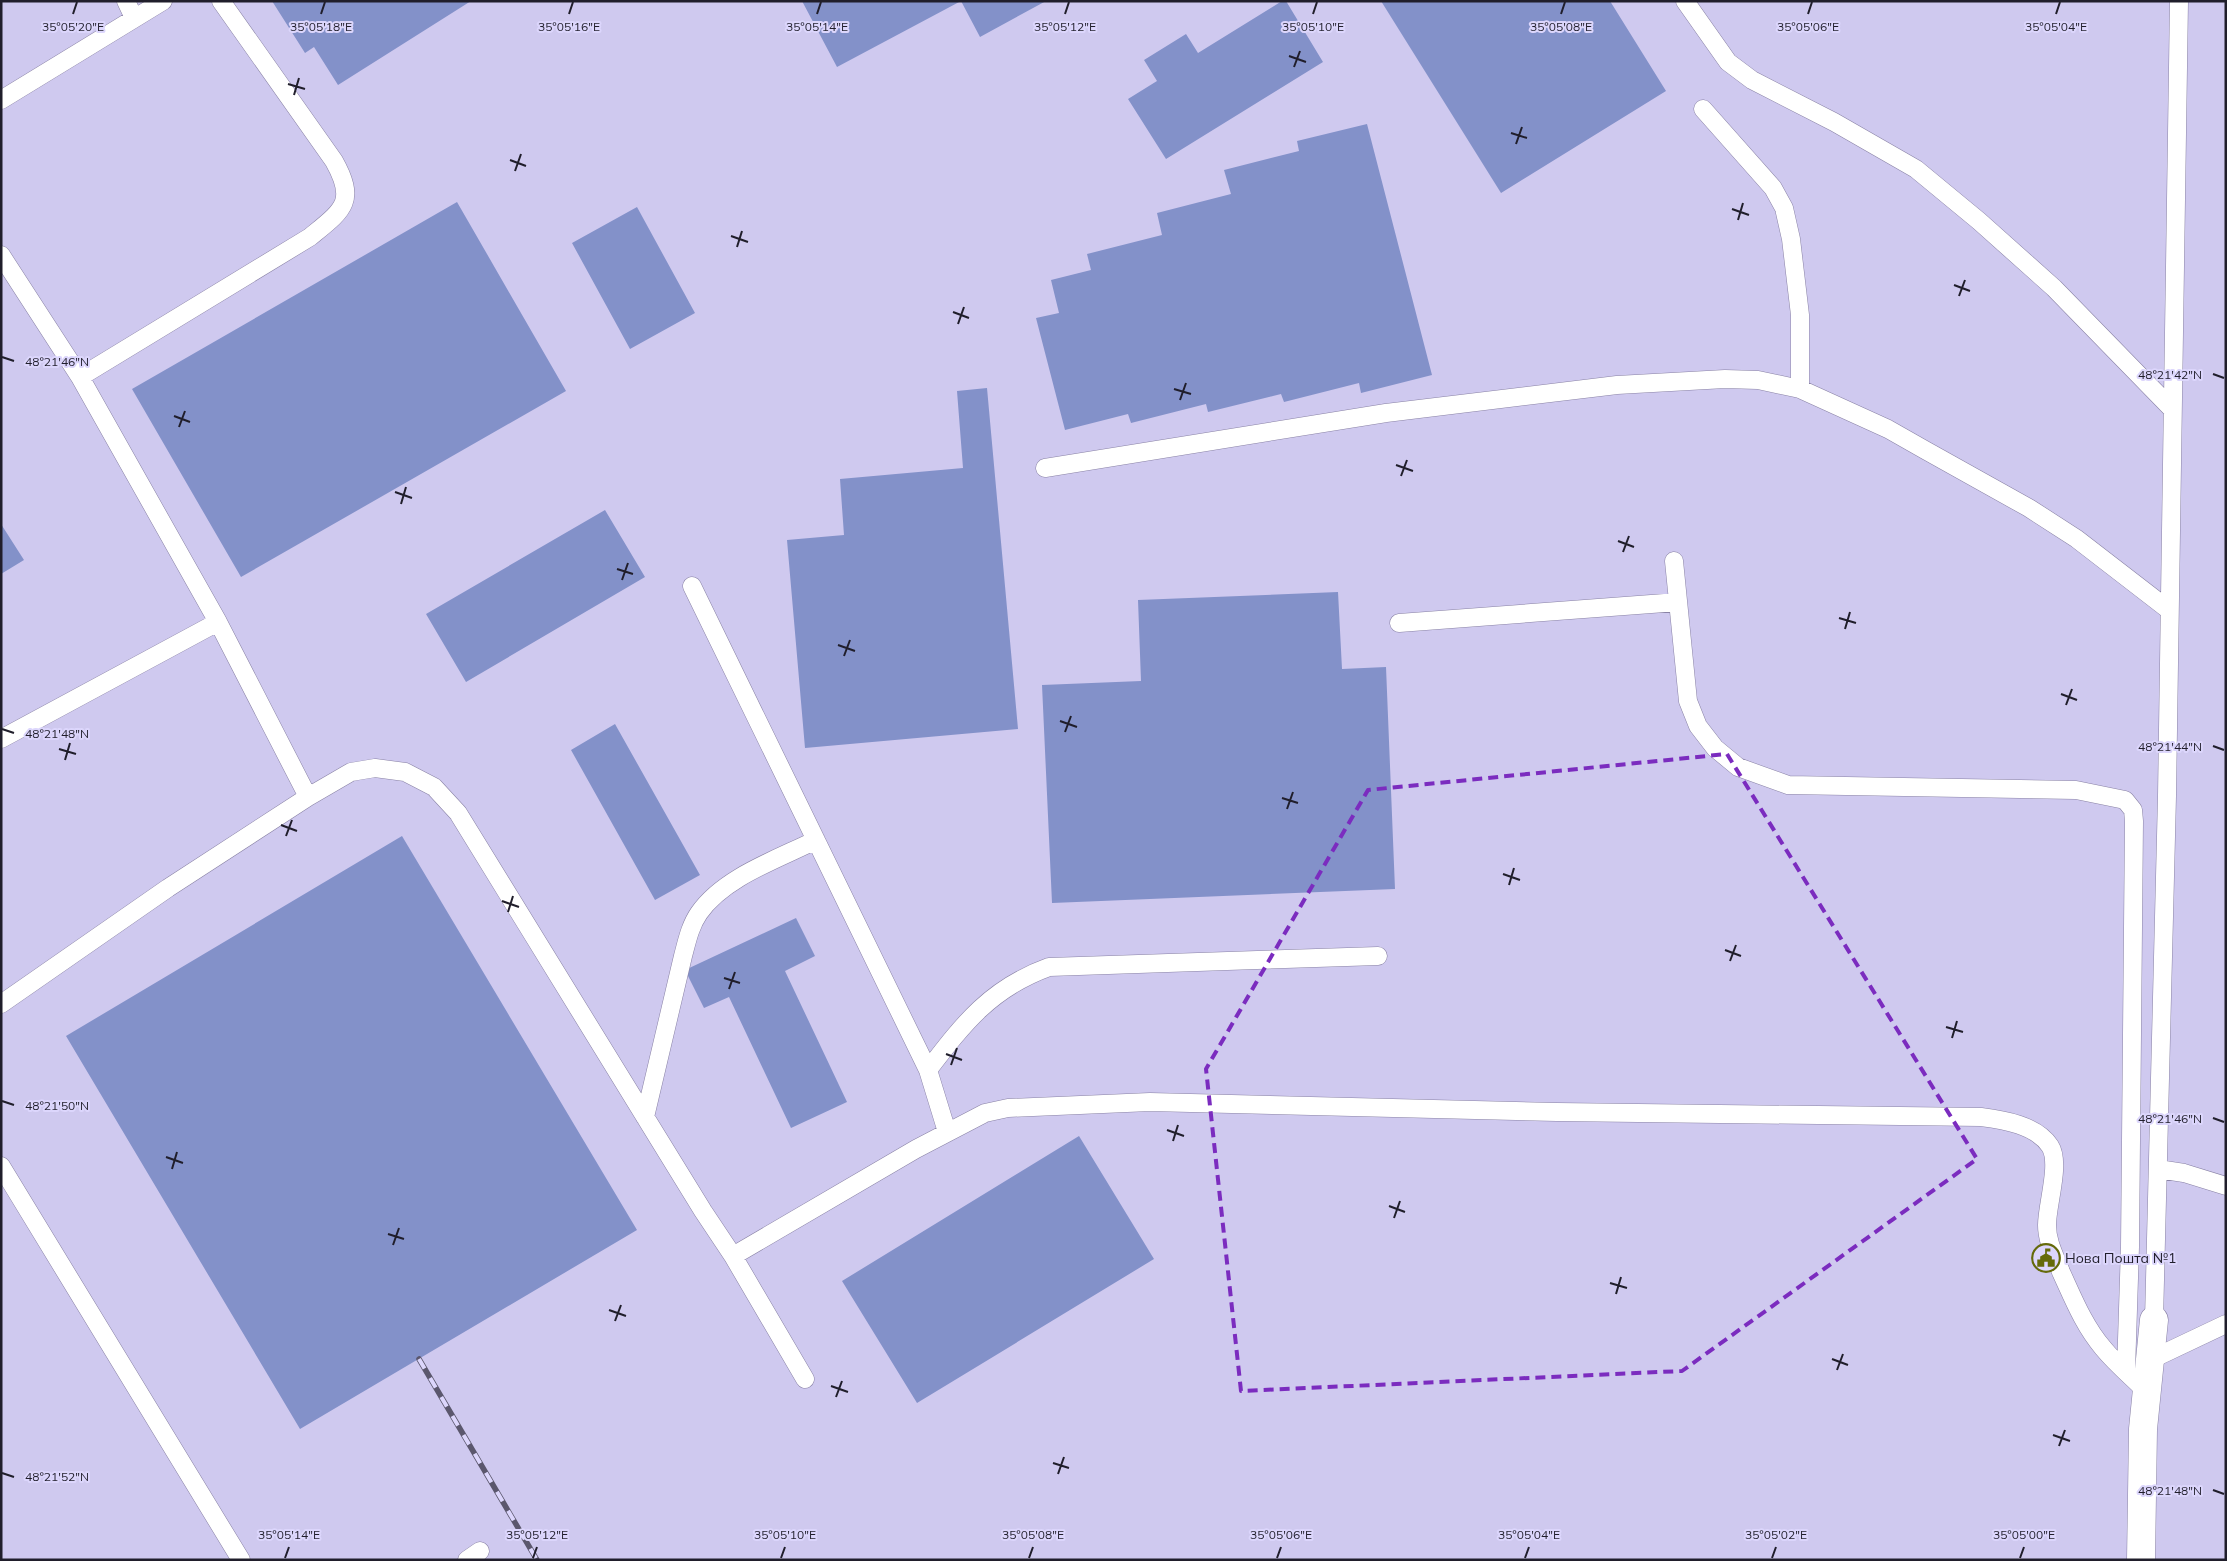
<svg xmlns="http://www.w3.org/2000/svg" width="2227" height="1561" font-family="Mulish,sans-serif">
<rect width="100%" height="100%" fill="#cfc9ef"/>
<path fill="#8391c9" d="M272 1H471L338 85 314 47 305 53Z
M802 1H961L837 67Z
M961 1H1046L980 37Z
M1282 1H1286L1323 62 1166 159 1128 99 1157 81 1144 60 1186 34 1198 53Z
M1381 1H1610L1666 91 1501 193Z
M1367 124 1432 375 1361 393 1359 383 1284 402 1281 394 1208 412 1206 404 1131 423 1128 414 1065 430 1036 318 1059 313 1051 280 1091 270 1087 254 1162 235 1157 213 1231 194 1224 170 1299 151 1297 141Z
M457 202 566 391 241 577 132 389Z
M637 207 695 313 630 349 572 243Z
M987 388 1018 729 805 748 787 540 844 535 840 479 963 468 957 391Z
M605 510 645 577 466 682 426 614Z
M1 524 24 560 1 574Z
M1338 592 1342 669 1386 667 1395 889 1052 903 1042 685 1141 681 1138 600Z
M615 724 700 875 655 900 571 750Z
M402 836 637 1230 300 1429 66 1036Z
M796 918 815 956 785 971 847 1102 791 1128 729 997 704 1008 685 970Z
M1079 1136 1154 1259 917 1403 842 1281Z"/>
<g fill="none" stroke-linecap="round" stroke-linejoin="round">
<defs>
<path id="service" d="M126 1 134 18
M1685 1 1728 62 1752 80 1834 122 1916 169 1979 221 2054 288 2172 409
M1 100 163 1
M1703 109 1773 188 1784 208 1791 239 1800 315V389
M1 255 80 377 218 622 308 797 351 772 375 768 405 772 434 787 458 813 703 1211 733 1256 916 1149 985 1113 1008 1108 1150 1102 1557 1112 1981 1117C2004 1120 2036 1125 2050 1146 2061 1163 2047 1204 2047 1225 2047 1242 2055 1256 2061 1272 2073 1298 2084 1326 2103 1348 2116 1364 2132 1377 2146 1391
M80 377 310 237C343 210 357 202 334 161L221 1
M1045 468 1386 413 1617 385 1725 379 1758 380 1800 389 1888 429 1925 450 2029 508 2077 539 2169 610
M1674 561 1688 701 1698 726 1715 748 1738 767 1788 785 2076 790 2125 800 2133 810 2134 821 2130 1247 2126 1371
M692 586 928 1070 947 1132
M1399 623 1678 602
M1 739 218 622
M1 1004 168 888 308 797
M928 1070C964 1023 991 988 1049 967L1378 956
M645 1117 683 956C687 941 690 926 699 913 724 877 778 859 816 840
M1 1166 241 1560
M2158 1169 2184 1173 2226 1186
M733 1256 805 1379
M2154 1320 2167 796 2179 1
M2150 1360 2226 1324
M467 1560 480 1551"/>
<path id="minor" d="M2141 1560 2143 1429 2154 1320"/>
</defs>
<use href="#service" stroke="#8982a5" stroke-width="19"/>
<use href="#minor" stroke="#8982a5" stroke-width="29"/>
<use href="#service" stroke="#fff" stroke-width="18"/>
<use href="#minor" stroke="#fff" stroke-width="28"/>
<defs>
<path id="rail" d="M419 1359 537 1560"/>
</defs>
<use href="#rail" stroke="#5b576d" stroke-width="5.5"/>
<use href="#rail" stroke="#dcd6fc" stroke-width="4" stroke-dasharray="11" stroke-linecap="butt"/>
</g>
<path fill="none" stroke="#7b2cbf" stroke-width="4" stroke-dasharray="10 6" stroke-linejoin="round" d="M1727 754 1977 1159 1682 1371 1241 1391 1206 1069 1368 790Z"/>
<path fill="none" stroke="#201e2b" stroke-width="2" d="M73 14 77 2M321 14 325 2M569 14 573 2M817 14 821 2M1065 14 1069 2M1313 14 1317 2M1561 14 1565 2M1808 14 1812 2M2056 14 2060 2M1289 56 1306 62M1294 67 1300 51M288 84 305 89M294 95 299 78M1511 133 1527 138M1516 144 1522 127M510 160 526 166M515 171 521 154M1732 209 1749 215M1738 220 1743 203M731 236 748 242M737 247 742 231M1954 285 1970 291M1959 296 1965 280M953 312 969 318M958 324 964 307M2 357 14 361M2213 374 2224 378M1174 389 1191 394M1180 400 1186 383M174 416 190 422M179 427 185 411M1396 465 1413 471M1401 476 1407 460M395 492 412 498M401 504 406 487M1618 541 1634 547M1623 552 1629 536M617 569 633 574M622 580 628 563M1839 618 1856 623M1845 629 1850 612M838 645 855 651M844 656 850 640M2061 694 2077 700M2066 705 2072 689M1060 721 1077 727M2 729 14 733M1065 732 1071 716M2213 746 2224 750M59 749 76 754M65 760 70 743M1282 798 1298 803M1287 809 1293 792M281 825 297 831M286 836 292 820M1503 874 1520 880M1509 885 1514 868M502 901 519 907M508 912 513 896M1725 950 1741 956M1730 961 1736 945M724 978 740 983M729 989 735 972M1946 1027 1963 1032M1952 1038 1957 1021M946 1054 962 1060M951 1065 957 1048M2 1101 14 1105M2213 1118 2224 1122M1167 1130 1184 1136M1173 1141 1178 1125M166 1157 183 1163M172 1169 177 1152M1389 1206 1405 1212M1394 1218 1400 1201M388 1234 404 1239M393 1245 399 1228M1610 1283 1627 1288M1616 1294 1621 1277M609 1310 626 1316M615 1321 621 1305M1832 1359 1848 1365M1837 1370 1843 1354M831 1386 848 1392M836 1397 842 1381M2053 1435 2070 1441M2059 1446 2065 1430M1053 1463 1069 1468M2 1473 14 1477M1058 1474 1064 1457M2213 1490 2224 1494M285 1558 289 1547M533 1558 537 1547M781 1558 785 1547M1029 1558 1033 1547M1277 1558 1281 1547M1525 1558 1529 1547M1772 1558 1776 1547M2020 1558 2024 1547"/>
<defs>
<symbol id="civic-ring" viewBox="-11 -11 22 22"><circle r="9.5" fill="#dcd6fc" stroke="#656a0b" stroke-width="1.5"/><path d="M-.6-6.5H3V-4.5H.6V-3L4-1V1h2V6H-6V1h2V-1L-.6-3ZM-1.2 2.5V6h2.4V2.5Z" fill="#656a0b"/></symbol>
</defs>
<g fill-rule="evenodd">
<use href="#civic-ring" x="2030" y="1242" width="32" height="32"/>
</g>
<g text-anchor="middle" dominant-baseline="central" stroke-width="4" stroke-linejoin="round" paint-order="stroke">
<g font-size="14" fill="#201e2b" stroke="#dcd6fc" text-anchor="start">
<text x="2065" y="1258">Нова Пошта №1</text>
</g>
</g>
<g font-size="12" text-anchor="middle" fill="#201e2b" stroke="#dcd6fc" stroke-width="4" stroke-linejoin="round" paint-order="stroke">
<text x="73" y="31">35°05'20"E</text>
<text x="321" y="31">35°05'18"E</text>
<text x="569" y="31">35°05'16"E</text>
<text x="817" y="31">35°05'14"E</text>
<text x="1065" y="31">35°05'12"E</text>
<text x="1313" y="31">35°05'10"E</text>
<text x="1561" y="31">35°05'08"E</text>
<text x="1808" y="31">35°05'06"E</text>
<text x="2056" y="31">35°05'04"E</text>
<text x="57" y="366">48°21'46"N</text>
<text x="2170" y="379">48°21'42"N</text>
<text x="57" y="738">48°21'48"N</text>
<text x="2170" y="751">48°21'44"N</text>
<text x="57" y="1110">48°21'50"N</text>
<text x="2170" y="1123">48°21'46"N</text>
<text x="57" y="1481">48°21'52"N</text>
<text x="2170" y="1495">48°21'48"N</text>
<text x="289" y="1539">35°05'14"E</text>
<text x="537" y="1539">35°05'12"E</text>
<text x="785" y="1539">35°05'10"E</text>
<text x="1033" y="1539">35°05'08"E</text>
<text x="1281" y="1539">35°05'06"E</text>
<text x="1529" y="1539">35°05'04"E</text>
<text x="1776" y="1539">35°05'02"E</text>
<text x="2024" y="1539">35°05'00"E</text>
</g>
<rect width="2227" height="1561" fill="none" stroke="#201e2b" stroke-width="5"/>
</svg>
